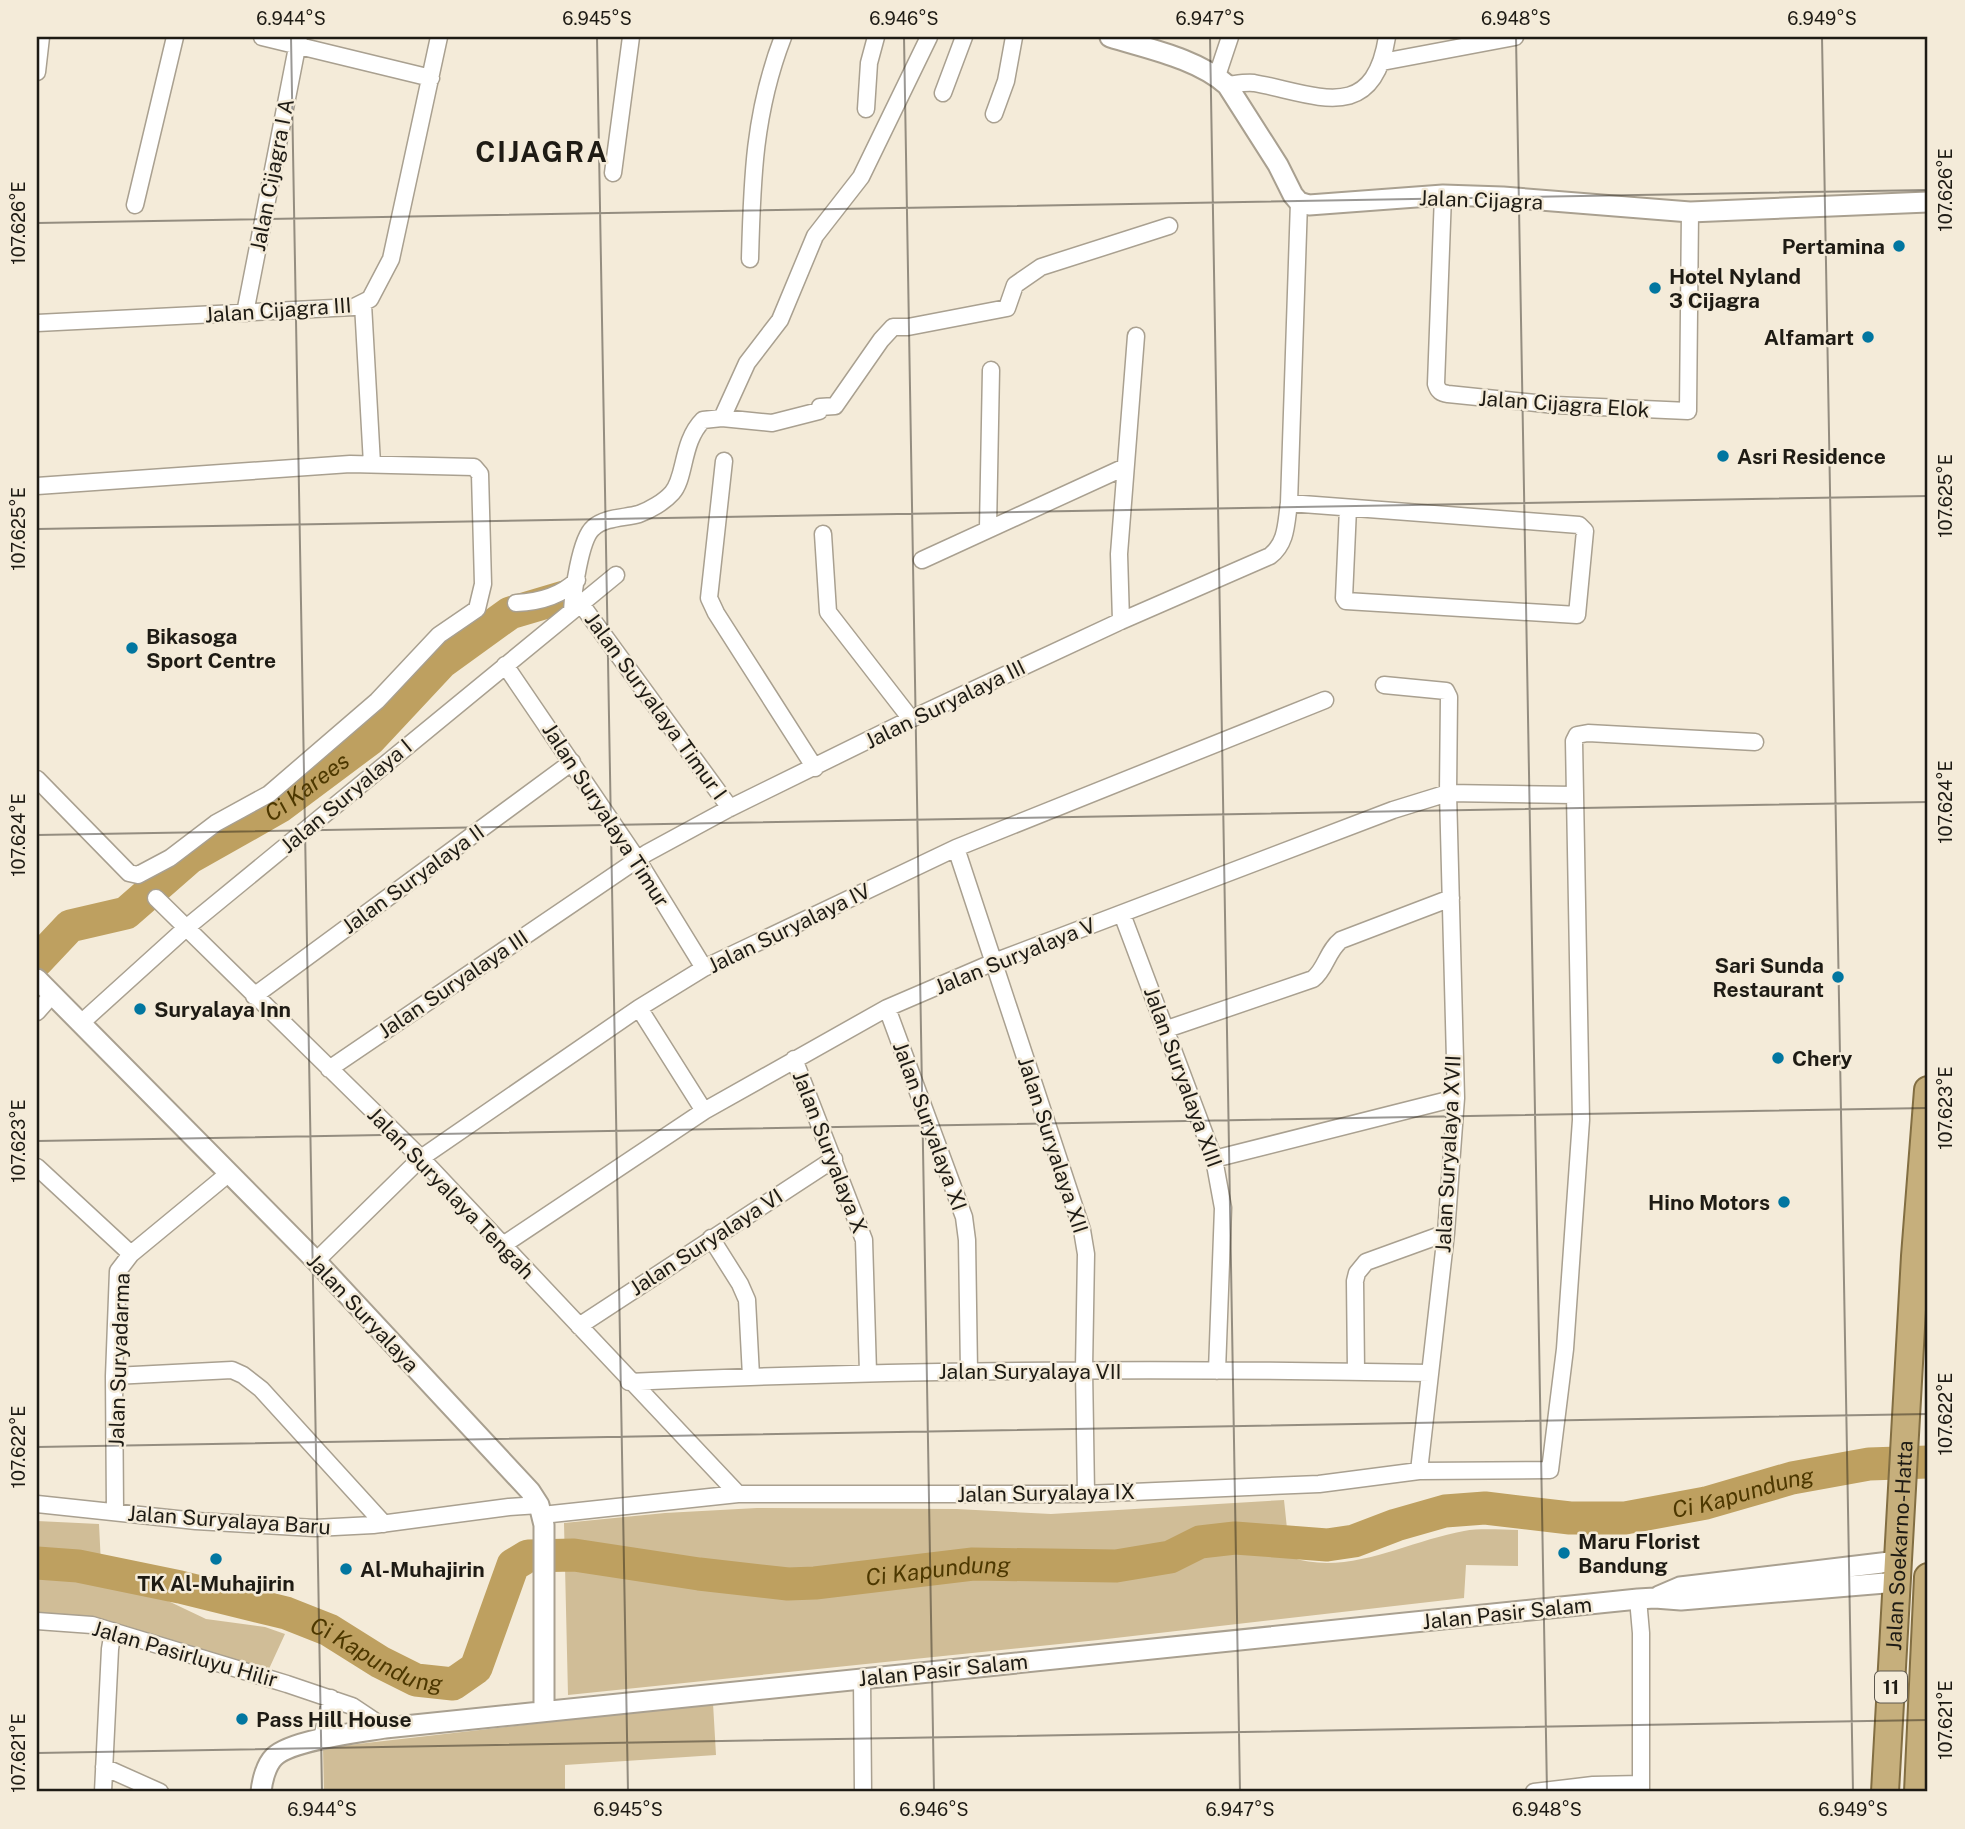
<svg xmlns="http://www.w3.org/2000/svg" width="1965" height="1829" font-family="'Public Sans',sans-serif">
<rect width="100%" height="100%" fill="#f4ebd9"/>
<path fill="#d0bd97" d="M1284 1500 1290 1557C1348 1577 1407 1541 1464 1531 1481 1528 1501 1530 1518 1530V1566L1466 1565 1464 1598 1098 1640 568 1695 564 1523 665 1513 757 1508 957 1509 1051 1514Z
M37 1521 99 1524 102 1585 166 1600 206 1619 265 1627 285 1634 268 1671 197 1648 133 1630 37 1614Z
M713 1703 716 1755 565 1765V1792H324L323 1748Z"/>
<g fill="none" stroke-linecap="round" stroke-linejoin="round">
<g stroke="#bea060" stroke-width="33">
<path id="s1" d="M37 961 70 926 126 913 189 858 279 807 370 739 442 662 510 613 564 597"/>
<path id="s2" d="M37 1563 78 1566 180 1587 286 1613 329 1630 380 1662 416 1680 453 1684 476 1668 513 1565 528 1556 574 1555 699 1574 788 1584 815 1583 973 1564 1116 1566 1170 1557 1200 1542 1235 1538 1327 1545 1354 1541 1396 1525 1445 1511 1485 1508 1570 1518H1625L1706 1503 1792 1478 1869 1464 1928 1462"/>
</g>
<defs>
<path id="minor" d="M262 37 431 78
M1382 62 1515 37
M37 72 41 37
M1217 76 1230 37
M1227 85C1236 84 1246 82 1254 83 1315 94 1373 126 1387 37
M943 93 964 37
M866 109 869 63 876 37
M994 114 1006 81 1014 37
M613 173 631 37
M1443 195 1436 384C1438 391 1441 393 1448 394L1555 405 1688 411 1690 212
M135 205 175 37
M750 259C752 179 754 112 783 37
M363 304 372 464
M245 313 299 37
M37 323 354 307 370 299 391 259 439 37
M722 418 747 363 780 320 815 236 861 177 929 37
M724 461 709 598 716 613 815 768
M37 486 350 464 474 467 480 474 483 584 477 609 439 635 377 701 269 794 216 823 170 858 138 875 129 873 37 779
M1289 503 1579 525 1585 531 1577 615 1346 601 1344 598 1348 508
M988 528 991 370
M823 534 828 612 911 719
M922 560 1125 467
M516 603C539 602 561 596 577 580
M581 604 730 808
M572 611C573 594 580 539 593 528 605 517 625 518 639 514 650 510 664 502 672 493 686 478 681 442 703 420L722 418 772 423 819 411 820 407 835 406 881 340 893 327H908L1007 308 1015 285 1041 267 1169 226
M1121 621 1119 554 1136 336
M505 665 637 859 704 968
M1384 685 1446 691 1449 697 1448 793 1456 1098 1446 1233 1419 1471
M956 848 1082 1230 1086 1254 1084 1369 1086 1494
M156 898 421 1158 738 1494
M1122 914 1214 1159 1223 1208 1217 1371
M254 996 572 762
M639 1008 704 1111
M887 1008 964 1217 967 1240 969 1371
M37 1012 52 995
M81 1023 186 928 616 575
M1167 1029 1313 979C1326 969 1327 951 1341 940L1451 898
M794 1059 864 1240 868 1372
M329 1069 647 853 730 808 911 719 1121 621 1270 556C1287 543 1286 523 1289 503L1299 202
M1214 1159 1456 1098
M37 1167 131 1254
M711 1238 740 1284 747 1300 751 1376
M503 1245 704 1111 887 1008 994 962 1393 810 1448 793 1574 795
M316 1261 421 1158 639 1008 704 968 956 848 1325 700
M579 1326 834 1159
M1356 1371 1355 1281 1357 1273 1366 1262 1446 1233
M114 1376 232 1370 243 1375 261 1389 384 1524
M629 1382C896 1369 1163 1368 1430 1373
M37 1504 196 1521 315 1528 373 1525 509 1507 539 1505
M115 1512 114 1376 118 1271 131 1254 228 1174
M542 1515 738 1494H1086L1319 1484 1419 1471 1550 1470 1565 1349 1581 1120 1574 741 1577 735 1588 733 1755 742
M1638 1599 1641 1633V1792
M37 1621 92 1625 287 1684 352 1706 385 1728
M862 1678 863 1792
M322 1738 331 1698
M104 1767 160 1792
M103 1792 110 1649 113 1631
M1534 1792 1593 1785 1641 1784"/>
<path id="tertiary" d="M1110 37C1148 49 1196 58 1227 85L1278 165 1293 195 1299 202 1309 205 1443 195 1503 197 1690 212 1928 202
M37 979 316 1261 530 1491 539 1505 544 1525V1711
M1659 1596 1680 1587 1898 1561
M261 1792C262 1781 266 1765 274 1757 291 1740 360 1732 385 1728L1638 1599 1655 1598 1681 1600 1897 1582"/>
<g id="trunk">
<path id="s3" d="M1885 1792 1915 1256 1928 1090"/>
<path d="M1918 1792 1928 1577"/>
</g>
</defs>
<use href="#minor" stroke="#a9a090" stroke-width="19"/>
<use href="#tertiary" stroke="#a9a090" stroke-width="23"/>
<use href="#trunk" stroke="#826e42" stroke-width="30"/>
<use href="#minor" stroke="#fff" stroke-width="16"/>
<use href="#tertiary" stroke="#fff" stroke-width="19"/>
<use href="#trunk" stroke="#c6af7c" stroke-width="26"/>
</g>
<path fill="none" stroke="#1e1b14" stroke-width="2" stroke-opacity="0.45" d="M291 37 322 1792M597 37 628 1792M904 37 934 1792M1210 37 1240 1792M1516 37 1547 1792M1822 37 1853 1792M37 223 1928 190M37 529 1928 496M37 835 1928 802M37 1141 1928 1108M37 1447 1928 1414M37 1753 1928 1720"/>
<g fill="#0176a0" stroke="#f4ebd9" stroke-width="2.5">
<circle cx="1899" cy="246" r="7"/>
<circle cx="1655" cy="288" r="7"/>
<circle cx="1868" cy="337" r="7"/>
<circle cx="1723" cy="456" r="7"/>
<circle cx="132" cy="648" r="7"/>
<circle cx="1838" cy="977" r="7"/>
<circle cx="140" cy="1009" r="7"/>
<circle cx="1778" cy="1058" r="7"/>
<circle cx="1784" cy="1202" r="7"/>
<circle cx="1564" cy="1553" r="7"/>
<circle cx="216" cy="1559" r="7"/>
<circle cx="346" cy="1569" r="7"/>
<circle cx="242" cy="1719" r="7"/>
</g>
<g text-anchor="middle" dominant-baseline="central" stroke-width="5" stroke-linejoin="round" paint-order="stroke">
<rect fill="#f4ebd9" stroke="#5e594f" stroke-width="2" x="1875" y="1671.5" width="32" height="31" rx="5"/>
<g font-size="19" font-weight="bold" fill="#1e1b14">
<text x="1891" y="1687">11</text>
</g>
<g font-size="21" fill="#1e1b14" stroke="#f4ebd9">
<text transform="translate(272 175) rotate(-79)">Jalan Cijagra I A</text>
<text transform="translate(1481 200) rotate(2)">Jalan Cijagra</text>
<text transform="translate(278 310) rotate(-4)">Jalan Cijagra III</text>
<text transform="translate(1564 404) rotate(4)">Jalan Cijagra Elok</text>
<text transform="translate(945 704) rotate(-26)">Jalan Suryalaya III</text>
<text transform="translate(656 706) rotate(54)">Jalan Suryalaya Timur I</text>
<text transform="translate(346 796) rotate(-40)">Jalan Suryalaya I</text>
<text transform="translate(606 815) rotate(57)">Jalan Suryalaya Timur</text>
<text transform="translate(413 879) rotate(-36)">Jalan Suryalaya II</text>
<text transform="translate(789 928) rotate(-26)">Jalan Suryalaya IV</text>
<text transform="translate(1015 956) rotate(-22)">Jalan Suryalaya V</text>
<text transform="translate(453 984) rotate(-34)">Jalan Suryalaya III</text>
<text transform="translate(1183 1077) rotate(70)">Jalan Suryalaya XIII</text>
<text transform="translate(930 1126) rotate(70)">Jalan Suryalaya XI</text>
<text transform="translate(1053 1145) rotate(72)">Jalan Suryalaya XII</text>
<text transform="translate(830 1152) rotate(69)">Jalan Suryalaya X</text>
<text transform="translate(1448 1154) rotate(-87)">Jalan Suryalaya XVII</text>
<text transform="translate(451 1193) rotate(46)">Jalan Suryalaya Tengah</text>
<text transform="translate(706 1242) rotate(-33)">Jalan Suryalaya VI</text>
<text transform="translate(363 1313) rotate(47)">Jalan Suryalaya</text>
<text transform="translate(119 1360) rotate(-88)">Jalan Suryadarma</text>
<text x="1030" y="1371">Jalan Suryalaya VII</text>
<text transform="translate(1046 1493) rotate(-1)">Jalan Suryalaya IX</text>
<text transform="translate(229 1520) rotate(4)">Jalan Suryalaya Baru</text>
<text stroke="none"><textPath href="#s3" startOffset="247">Jalan Soekarno-Hatta</textPath></text>
<text transform="translate(1507 1613) rotate(-6)">Jalan Pasir Salam</text>
<text transform="translate(185 1654) rotate(16)">Jalan Pasirluyu Hilir</text>
<text transform="translate(943 1670) rotate(-6)">Jalan Pasir Salam</text>
</g>
<g font-size="21" font-weight="bold" fill="#1e1b14" stroke="#f4ebd9" text-anchor="start">
<text x="1885" y="246" text-anchor="end">Pertamina</text>
<text x="1669" y="276">Hotel Nyland<tspan x="1669" dy="24">3 Cijagra</tspan></text>
<text x="1854" y="337" text-anchor="end">Alfamart</text>
<text x="1737" y="456">Asri Residence</text>
<text x="146" y="636">Bikasoga<tspan x="146" dy="24">Sport Centre</tspan></text>
<text x="1824" y="965" text-anchor="end">Sari Sunda<tspan x="1824" dy="24">Restaurant</tspan></text>
<text x="154" y="1009">Suryalaya Inn</text>
<text x="1792" y="1058">Chery</text>
<text x="1770" y="1202" text-anchor="end">Hino Motors</text>
<text x="1578" y="1541">Maru Florist<tspan x="1578" dy="24">Bandung</tspan></text>
<text x="360" y="1569">Al-Muhajirin</text>
<text x="216" y="1583" text-anchor="middle">TK Al-Muhajirin</text>
<text x="256" y="1719">Pass Hill House</text>
</g>
<g font-size="23" font-style="italic" fill="#4d3800" stroke="#f4ebd9">
<text stroke="none"><textPath href="#s1" startOffset="327">Ci Karees</textPath></text>
<text stroke="none"><textPath href="#s2" startOffset="1825">Ci Kapundung</textPath></text>
<text stroke="none"><textPath href="#s2" startOffset="1006">Ci Kapundung</textPath></text>
<text stroke="none"><textPath href="#s2" startOffset="355">Ci Kapundung</textPath></text>
</g>
<g font-size="28" font-weight="bold" letter-spacing="2" fill="#1e1b14" stroke="#f4ebd9">
<text x="542" y="151">CIJAGRA</text>
</g>
</g>
<rect width="1965" height="1829" fill="none" stroke="#f4ebd9" stroke-width="77"/>
<rect x="38" y="38" width="1888" height="1752" fill="none" stroke="#1e1b14" stroke-width="2.5"/>
<g font-size="18" text-anchor="middle" fill="#1e1b14">
<text x="291" y="25">6.944°S</text>
<text x="597" y="25">6.945°S</text>
<text x="904" y="25">6.946°S</text>
<text x="1210" y="25">6.947°S</text>
<text x="1516" y="25">6.948°S</text>
<text x="1822" y="25">6.949°S</text>
<text transform="translate(1946 190) rotate(-90)" y="6">107.626°E</text>
<text transform="translate(19 223) rotate(-90)" y="6">107.626°E</text>
<text transform="translate(1946 496) rotate(-90)" y="6">107.625°E</text>
<text transform="translate(19 529) rotate(-90)" y="6">107.625°E</text>
<text transform="translate(1946 802) rotate(-90)" y="6">107.624°E</text>
<text transform="translate(19 835) rotate(-90)" y="6">107.624°E</text>
<text transform="translate(1946 1108) rotate(-90)" y="6">107.623°E</text>
<text transform="translate(19 1141) rotate(-90)" y="6">107.623°E</text>
<text transform="translate(1946 1414) rotate(-90)" y="6">107.622°E</text>
<text transform="translate(19 1447) rotate(-90)" y="6">107.622°E</text>
<text transform="translate(1946 1720) rotate(-90)" y="6">107.621°E</text>
<text transform="translate(19 1753) rotate(-90)" y="6">107.621°E</text>
<text x="322" y="1816">6.944°S</text>
<text x="628" y="1816">6.945°S</text>
<text x="934" y="1816">6.946°S</text>
<text x="1240" y="1816">6.947°S</text>
<text x="1547" y="1816">6.948°S</text>
<text x="1853" y="1816">6.949°S</text>
</g>
</svg>
